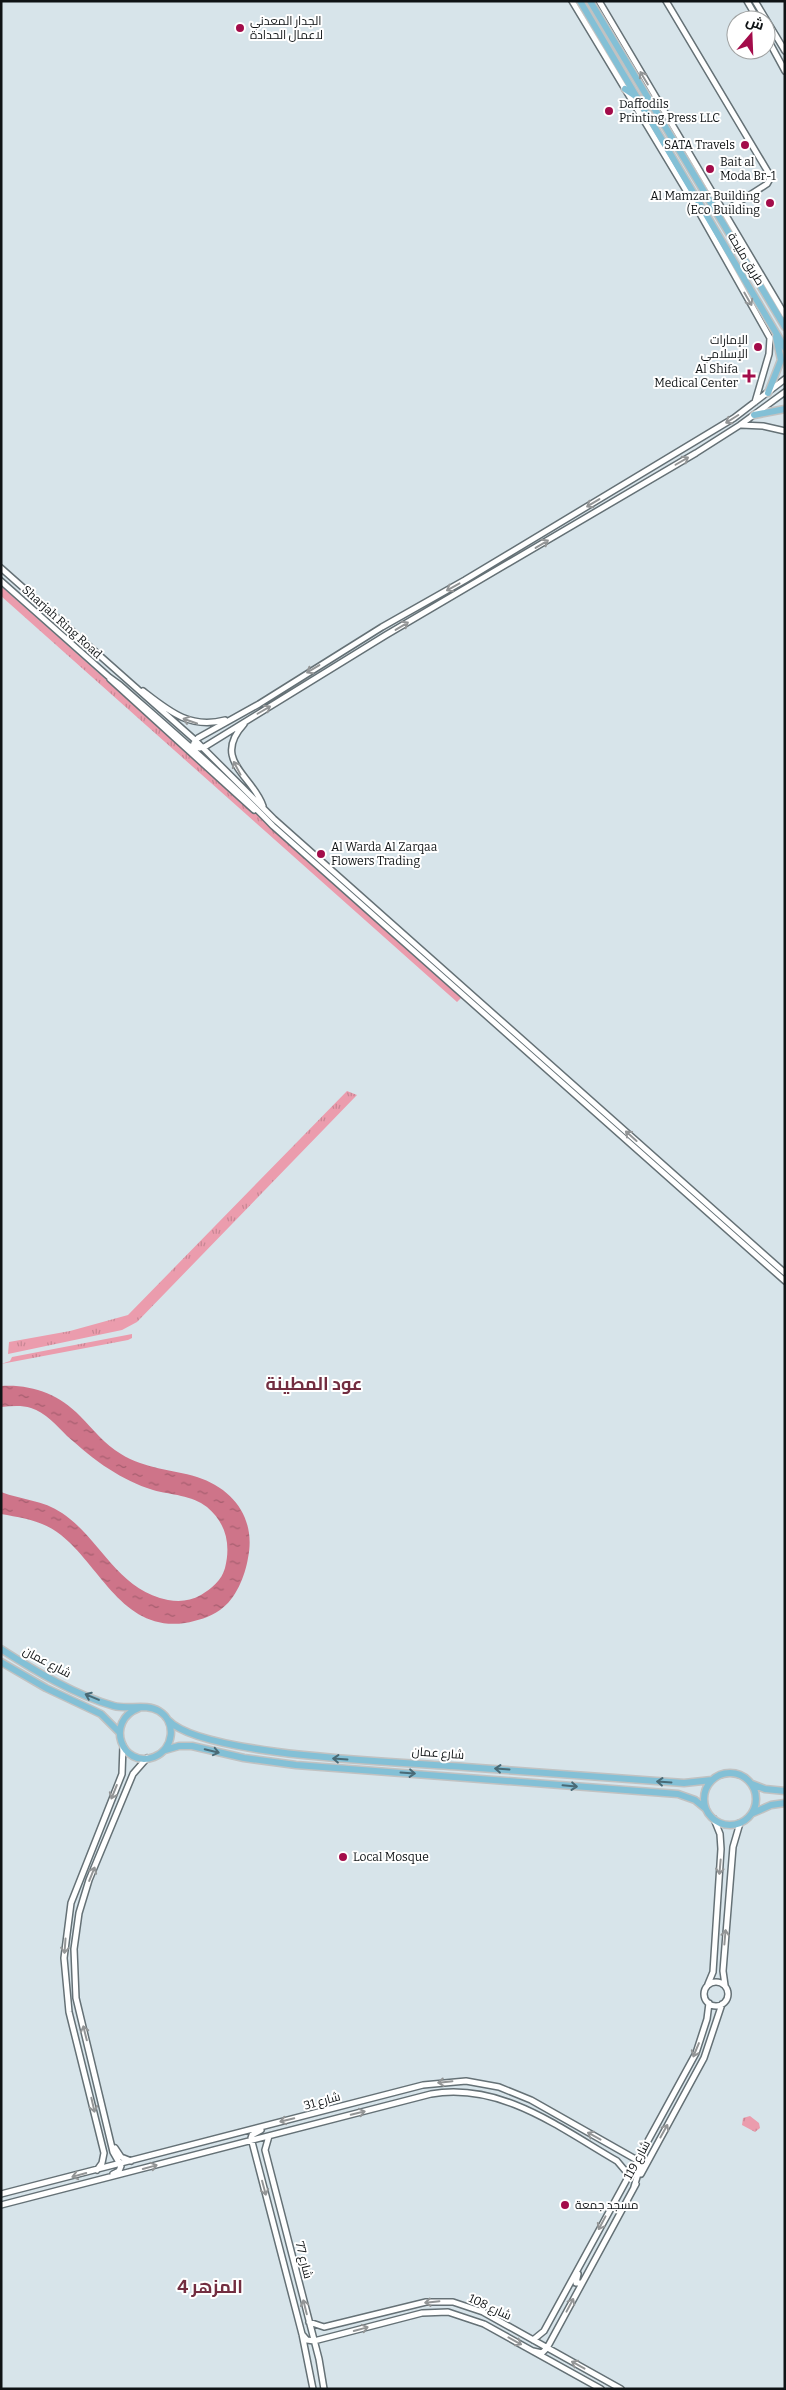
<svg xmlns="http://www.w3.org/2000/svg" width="786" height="2390" font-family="Bitter,Cairo,serif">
<defs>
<pattern id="grass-tufts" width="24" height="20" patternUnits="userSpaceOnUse" patternTransform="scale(1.25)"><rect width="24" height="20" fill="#eb9cad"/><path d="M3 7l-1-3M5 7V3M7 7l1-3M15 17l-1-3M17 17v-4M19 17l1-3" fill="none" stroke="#c88694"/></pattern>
<pattern id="water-ripples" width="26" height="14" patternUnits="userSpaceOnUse" patternTransform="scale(1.25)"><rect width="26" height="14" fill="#ce7489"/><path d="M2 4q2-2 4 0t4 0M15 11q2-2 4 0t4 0" fill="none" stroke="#a65e6f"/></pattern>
</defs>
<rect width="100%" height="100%" fill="#d7e4ea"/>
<path fill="url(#grass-tufts)" d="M1 586 462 997 457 1002 1 596Z
M347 1091 357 1095 137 1322 122 1330 8 1354 9 1342 70 1331 128 1315Z
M132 1334V1338L128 1340 1 1364 10 1361 12 1357Z
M750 2116 759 2123 760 2128 755 2132 742 2125 743 2118Z"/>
<path fill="url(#water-ripples)" d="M1 1386C31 1384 59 1394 80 1416 94 1430 104 1444 121 1454 145 1469 171 1469 197 1477 234 1489 256 1519 248 1558 245 1576 236 1599 220 1610 210 1617 197 1621 185 1623 123 1632 101 1567 61 1535 44 1521 23 1518 1 1514V1492C22 1500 43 1500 62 1513 101 1539 117 1590 168 1600 180 1602 190 1601 201 1595 211 1589 222 1580 225 1568 231 1544 226 1523 207 1507 192 1495 171 1495 153 1490 137 1485 123 1478 109 1469 94 1460 80 1447 67 1436 57 1426 45 1412 31 1408 22 1405 11 1406 1 1407Z"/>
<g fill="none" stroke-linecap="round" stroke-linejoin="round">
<defs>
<path id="tertiary" d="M572 1 699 212 770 338 769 354 755 402
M599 1 785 315
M666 1 771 177 767 184 723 212
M747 1 758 20
M755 1 785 51
M766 36 785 71
M741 425 763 426 785 431
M1 568 195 740 274 819 785 1273
M1 581 109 677 120 685C172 731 225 776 273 826L785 1281
M110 679 254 810
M143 691C170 712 190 729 225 720
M244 724C211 760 253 776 263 806
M194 743 198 738 259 704 382 627 465 580 734 418 785 379
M191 746 200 748 206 746 386 635 696 453 740 425 785 392
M704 1994a12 12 0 1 1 24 0a12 12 0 1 1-24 0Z
M708 1984 713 1972 721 1849 720 1834 714 1819
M725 1985 723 1971 733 1847 740 1823
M261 2130 252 2135 251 2138 302 2334 313 2389
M269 2136 265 2150 319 2359 324 2389
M115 2148 121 2157 131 2161
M97 2170 102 2163 104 2153 69 2012 64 1958 71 1903 122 1774 123 1746
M113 2174 119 2171 121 2166 113 2152 76 1998 74 1949 79 1913 89 1880 133 1774 147 1758
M641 2174 704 2058 722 2004
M1 2194 423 2085 466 2081 499 2087 531 2100 637 2160 640 2167 634 2187
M1 2205 431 2094C501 2082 560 2128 617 2161L628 2174
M578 2274 576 2283H582
M309 2322 324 2327 426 2302H453L483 2312 621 2389
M302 2334 307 2340 314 2341 422 2313 448 2312 484 2324 601 2389
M533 2340 544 2331 696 2053 707 2019 709 2003
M533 2351 542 2353 547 2348 636 2184"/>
<path id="primary" d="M580 1 785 348
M590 1 785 327
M625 89 637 97
M768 393 781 360 776 337
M754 415 785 409
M1 1649C35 1671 75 1695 114 1706 128 1710 146 1703 159 1711 177 1722 174 1749 154 1757 122 1769 104 1721 139 1708
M1 1662 46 1688 101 1714 119 1732
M168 1720C202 1757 408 1762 465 1767 538 1772 611 1777 684 1783L712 1780
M165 1750 179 1746H192L244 1758 296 1765 678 1794 695 1800 706 1809
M704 1799a26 26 0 1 1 52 0a26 26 0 1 1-52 0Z
M752 1784 765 1789 785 1791
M753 1813 771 1805 785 1803"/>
</defs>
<use href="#tertiary" stroke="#657176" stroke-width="8"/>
<use href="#primary" stroke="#c1c2c2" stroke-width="9"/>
<use href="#tertiary" stroke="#fff" stroke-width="5"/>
<use href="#primary" stroke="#83c0d6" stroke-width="6"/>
</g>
<defs><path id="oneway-shaft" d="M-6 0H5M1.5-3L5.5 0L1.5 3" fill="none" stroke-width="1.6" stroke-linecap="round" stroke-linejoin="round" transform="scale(1.25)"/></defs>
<g stroke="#939596">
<use href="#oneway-shaft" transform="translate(644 78) rotate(-121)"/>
<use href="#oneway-shaft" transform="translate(748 299) rotate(60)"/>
<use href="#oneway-shaft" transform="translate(732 419) rotate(148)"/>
<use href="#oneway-shaft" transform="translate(682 461) rotate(-30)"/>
<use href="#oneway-shaft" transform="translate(593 503) rotate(149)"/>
<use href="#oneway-shaft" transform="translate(542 544) rotate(-31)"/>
<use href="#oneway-shaft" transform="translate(453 587) rotate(151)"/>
<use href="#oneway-shaft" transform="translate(402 626) rotate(-31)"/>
<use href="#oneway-shaft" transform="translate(313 669) rotate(149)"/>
<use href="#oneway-shaft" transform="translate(264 710) rotate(-30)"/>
<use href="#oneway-shaft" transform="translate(190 721) rotate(-161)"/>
<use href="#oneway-shaft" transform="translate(237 768) rotate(-118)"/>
<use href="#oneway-shaft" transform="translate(631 1136) rotate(-138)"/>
<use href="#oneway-shaft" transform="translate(114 1792) rotate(112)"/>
<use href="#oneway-shaft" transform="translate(720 1867) rotate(95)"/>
<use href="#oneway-shaft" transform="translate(92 1874) rotate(-68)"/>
<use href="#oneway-shaft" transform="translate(725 1937) rotate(-85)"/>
<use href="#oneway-shaft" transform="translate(65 1946) rotate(94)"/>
<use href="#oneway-shaft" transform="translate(85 2033) rotate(-104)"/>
<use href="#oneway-shaft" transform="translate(696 2050) rotate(113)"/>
<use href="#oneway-shaft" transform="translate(445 2082) rotate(174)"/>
<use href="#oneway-shaft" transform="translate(93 2105) rotate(77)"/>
<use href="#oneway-shaft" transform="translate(358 2113) rotate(-14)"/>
<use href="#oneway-shaft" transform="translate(287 2120) rotate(166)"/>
<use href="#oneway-shaft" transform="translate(664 2131) rotate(-61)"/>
<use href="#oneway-shaft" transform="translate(594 2136) rotate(-151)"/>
<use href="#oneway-shaft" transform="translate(150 2167) rotate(-15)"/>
<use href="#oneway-shaft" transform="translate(79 2175) rotate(165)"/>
<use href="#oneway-shaft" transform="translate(264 2188) rotate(75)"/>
<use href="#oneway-shaft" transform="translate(602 2223) rotate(118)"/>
<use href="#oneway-shaft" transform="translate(432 2302) rotate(174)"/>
<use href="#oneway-shaft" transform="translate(570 2305) rotate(-62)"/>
<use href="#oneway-shaft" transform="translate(305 2307) rotate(-104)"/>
<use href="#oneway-shaft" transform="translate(361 2329) rotate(-15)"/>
<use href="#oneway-shaft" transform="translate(515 2341) rotate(29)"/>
<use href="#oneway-shaft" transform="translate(578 2365) rotate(-151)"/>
</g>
<g stroke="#496a76">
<use href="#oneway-shaft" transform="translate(92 1697) rotate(-157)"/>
<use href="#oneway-shaft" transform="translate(212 1751) rotate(14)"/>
<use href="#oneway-shaft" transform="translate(340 1759) rotate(-176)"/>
<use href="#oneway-shaft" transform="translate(502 1769) rotate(-176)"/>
<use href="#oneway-shaft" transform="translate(408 1773) rotate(4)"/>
<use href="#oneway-shaft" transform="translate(664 1782) rotate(-176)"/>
<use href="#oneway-shaft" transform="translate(570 1786) rotate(5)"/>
</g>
<g fill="#a30c4a" stroke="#fff" stroke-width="2">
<circle cx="240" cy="28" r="5"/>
<circle cx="609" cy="111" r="5"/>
<circle cx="745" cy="145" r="5"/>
<circle cx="710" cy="169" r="5"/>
<circle cx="770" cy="203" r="5"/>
<circle cx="758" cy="347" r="5"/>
<path d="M746.5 368.5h5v5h5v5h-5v5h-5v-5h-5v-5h5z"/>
<circle cx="321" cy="854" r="5"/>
<circle cx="343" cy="1857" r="5"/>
<circle cx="565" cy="2205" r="5"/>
</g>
<g text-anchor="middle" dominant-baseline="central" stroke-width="4" stroke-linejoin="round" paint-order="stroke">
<g font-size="12" fill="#0f1315" stroke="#fff" text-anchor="start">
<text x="250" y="21">الجدار المعدني<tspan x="250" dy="14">لاعمال الحدادة</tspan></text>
<text x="619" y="104">Daffodils<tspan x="619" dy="14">Printing Press LLC</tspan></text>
<text x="735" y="145" text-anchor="end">SATA Travels</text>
<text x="720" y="162">Bait al<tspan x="720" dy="14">Moda Br-1</tspan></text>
<text x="760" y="196" text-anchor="end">Al Mamzar Building<tspan x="760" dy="14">(Eco Building</tspan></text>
<text x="748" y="340" text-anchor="end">الإمارات<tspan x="748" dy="14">الإسلامي</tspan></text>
<text x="738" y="369" text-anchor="end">Al Shifa<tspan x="738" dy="14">Medical Center</tspan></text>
<text x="331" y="847">Al Warda Al Zarqaa<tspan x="331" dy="14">Flowers Trading</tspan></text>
<text x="353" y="1857">Local Mosque</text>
<text x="575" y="2205">مسجد جمعة</text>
</g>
<g font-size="12" fill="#0f1315" stroke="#fff">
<text transform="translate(746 259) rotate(59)">طريق مليحة</text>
<text transform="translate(62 622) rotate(42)">Sharjah Ring Road</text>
<text transform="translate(47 1662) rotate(28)">شارع عمان</text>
<text transform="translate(438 1753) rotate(4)">شارع عمان</text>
<text transform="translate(322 2101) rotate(-15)">شارع 31</text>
<text transform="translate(637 2160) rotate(-62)">شارع 119</text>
<text transform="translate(304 2260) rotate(76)">شارع 77</text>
<text transform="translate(490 2307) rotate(25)">شارع 108</text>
</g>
<g font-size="18" font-weight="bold" fill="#722d40" stroke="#fff">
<text x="314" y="1384">عود المطينة</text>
<text x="210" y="2287">المزهر 4</text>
</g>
</g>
<rect width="786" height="2390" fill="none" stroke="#0f1315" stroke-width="5"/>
<g transform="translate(751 35) rotate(19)"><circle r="24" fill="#ffffff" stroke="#9fa1a1"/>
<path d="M0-4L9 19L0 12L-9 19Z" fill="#a30c4a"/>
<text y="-8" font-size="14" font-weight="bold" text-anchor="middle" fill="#0f1315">ش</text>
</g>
</svg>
